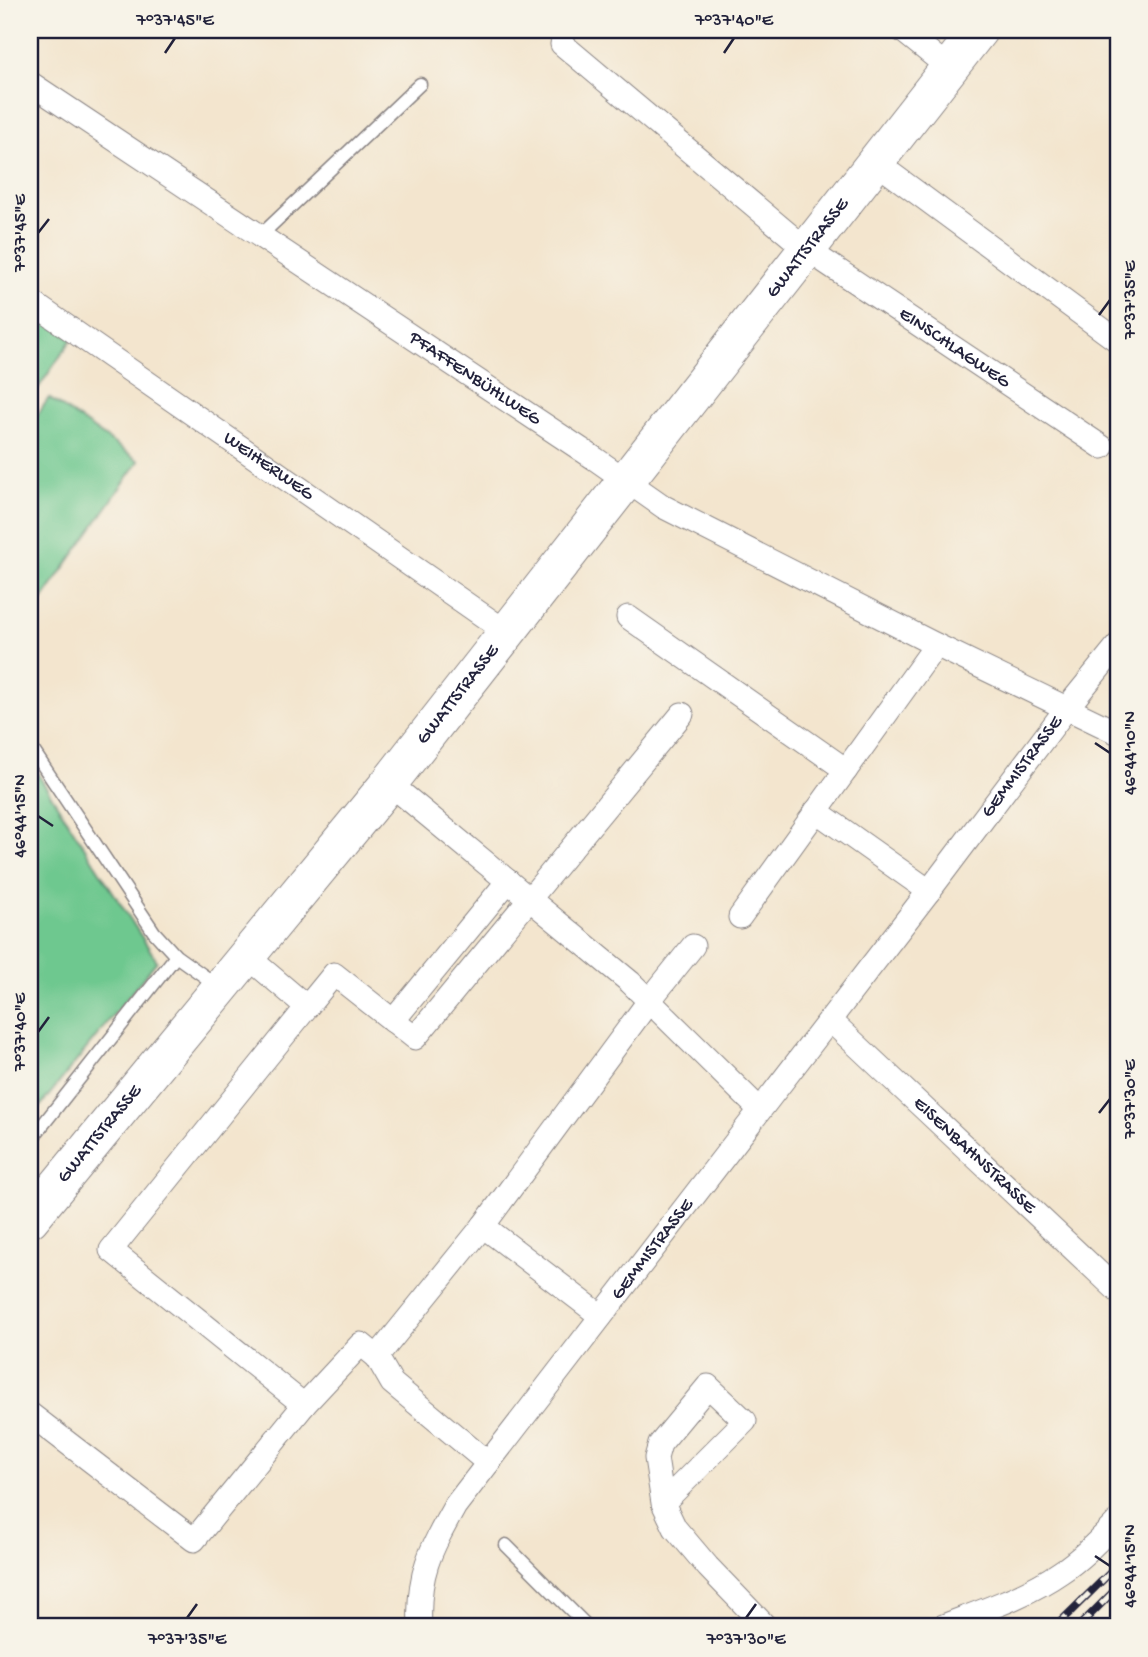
<svg xmlns="http://www.w3.org/2000/svg" width="1148" height="1657" font-family="'Gochi Hand',sans-serif">
<rect width="100%" height="100%" fill="#f7f3e8"/>
<filter id="ink" filterUnits="userSpaceOnUse"><feTurbulence type="fractalNoise" baseFrequency=".0143" numOctaves="2"/><feDisplacementMap in="SourceGraphic" scale="14" xChannelSelector="R" yChannelSelector="G"/><feConvolveMatrix kernelMatrix="1 2 1 2 8 2 1 2 1" color-interpolation-filters="sRGB"/></filter>
<filter id="wash" filterUnits="userSpaceOnUse"><feTurbulence type="fractalNoise" baseFrequency=".00686" numOctaves="4" result="noise"/><feDisplacementMap in="SourceGraphic" scale="28" xChannelSelector="R" yChannelSelector="G"/><feGaussianBlur stdDeviation="1.57" result="paint"/><feColorMatrix in="noise" values="0 0 0 0 0 0 0 0 0 0 0 0 0 0 0 0 0 1.4 0 .05"/><feComposite in="paint" operator="in"/></filter>
<g filter="url(#wash)">
<rect width="100%" height="100%" fill="#f3e5ce"/>
<path fill="#6ec88f" stroke="#487565" stroke-width="2" d="M30 310 72 339 30 400Z
M49 398 139 461 30 617V426Z
M30 762 157 961 30 1119Z"/>
</g>
<g filter="url(#ink)">
<g fill="none" stroke-linecap="round" stroke-linejoin="round">
<defs>
<path id="lane" d="M261 235 420 84
M30 746 154 932 176 956 218 986
M30 1141 176 956
M506 1545 588 1627"/>
<g id="street">
<path d="M902 30 949 68"/>
<path id="s1" d="M562 44 806 249 1102 447"/>
<path id="s2" d="M30 83 594 458 664 507 936 645 1118 733"/>
<path d="M874 161 1118 341"/>
<path id="s3" d="M30 301 508 633"/>
<path d="M628 617 846 770"/>
<path d="M389 783 630 982 759 1109"/>
<path d="M816 811 929 891"/>
<path d="M740 917 936 645"/>
<path d="M247 956 307 1007 334 974 415 1038 682 714"/>
<path id="s4" d="M830 1020 1118 1291"/>
<path d="M393 1021 508 881"/>
<path d="M483 1226 601 1316"/>
<path d="M377 1357 483 1226 649 1001 693 946"/>
<path d="M304 1405 111 1250 307 1007"/>
<path d="M30 1414 194 1540 304 1405 361 1344 377 1357 392 1383 488 1463"/>
<path d="M663 1503 745 1421 708 1386 660 1444 656 1458 663 1503 675 1528 708 1567 766 1627"/>
<path id="s5" d="M420 1627C417 1574 430 1551 455 1506L929 891 1066 709 1118 645"/>
<path d="M941 1627C981 1611 1025 1597 1061 1572 1082 1558 1100 1539 1118 1521"/>
</g>
<g id="primary">
<path id="s6" d="M30 1219 389 783 979 30"/>
</g>
</defs>
<use href="#lane" stroke="#8a8484" stroke-width="15"/>
<use href="#street" stroke="#8a8484" stroke-width="25"/>
<use href="#primary" stroke="#8a8484" stroke-width="39"/>
<use href="#lane" stroke="#fff" stroke-width="12"/>
<use href="#street" stroke="#fff" stroke-width="23"/>
<use href="#primary" stroke="#fff" stroke-width="37"/>
<defs>
<path id="rail" d="M1055 1627 1118 1565
M1078 1627 1118 1587"/>
</defs>
<use href="#rail" stroke="#22223b" stroke-width="8"/>
<use href="#rail" stroke="#f7f3e8" stroke-width="5" stroke-dasharray="16" stroke-linecap="butt"/>
</g>
</g>
<path fill="none" stroke="#22223b" stroke-width="2.5" d="M165 53 175 38M724 53 734 38M38 233 49 219M1099 315 1110 300M1095 743 1110 753M38 816 53 826M38 1032 49 1017M1099 1113 1110 1099M1095 1556 1110 1566M187 1618 197 1604M746 1618 756 1604"/>
<g text-anchor="middle" dominant-baseline="central" stroke-width="6" stroke-linejoin="round" paint-order="stroke">
<g font-size="19" fill="#22223b" stroke="#f7f3e8">
<text stroke="none"><textPath href="#s6" startOffset="1244">GWATTSTRASSE</textPath></text>
<text stroke="none"><textPath href="#s1" startOffset="497">EINSCHLAGWEG</textPath></text>
<text stroke="none"><textPath href="#s2" startOffset="534">PFAFFENBÜHLWEG</textPath></text>
<text stroke="none"><textPath href="#s3" startOffset="290">WEIHERWEG</textPath></text>
<text stroke="none"><textPath href="#s6" startOffset="677">GWATTSTRASSE</textPath></text>
<text stroke="none"><textPath href="#s5" startOffset="1060">GEMMISTRASSE</textPath></text>
<text stroke="none"><textPath href="#s6" startOffset="110">GWATTSTRASSE</textPath></text>
<text stroke="none"><textPath href="#s4" startOffset="198">EISENBAHNSTRASSE</textPath></text>
<text stroke="none"><textPath href="#s5" startOffset="452">GEMMISTRASSE</textPath></text>
</g>
</g>
<rect width="1148" height="1657" fill="none" stroke="#f7f3e8" stroke-width="77"/>
<rect x="38" y="38" width="1072" height="1580" fill="none" stroke="#22223b" stroke-width="2.5"/>
<g font-size="18" text-anchor="middle" fill="#22223b">
<text x="175" y="25">7°37'45"E</text>
<text x="734" y="25">7°37'40"E</text>
<text transform="translate(19 233) rotate(-90)" y="6">7°37'45"E</text>
<text transform="translate(1129 300) rotate(-90)" y="6">7°37'35"E</text>
<text transform="translate(1129 753) rotate(-90)" y="6">46°44'10"N</text>
<text transform="translate(19 816) rotate(-90)" y="6">46°44'15"N</text>
<text transform="translate(19 1032) rotate(-90)" y="6">7°37'40"E</text>
<text transform="translate(1129 1099) rotate(-90)" y="6">7°37'30"E</text>
<text transform="translate(1129 1566) rotate(-90)" y="6">46°44'15"N</text>
<text x="187" y="1644">7°37'35"E</text>
<text x="746" y="1644">7°37'30"E</text>
</g>
</svg>
